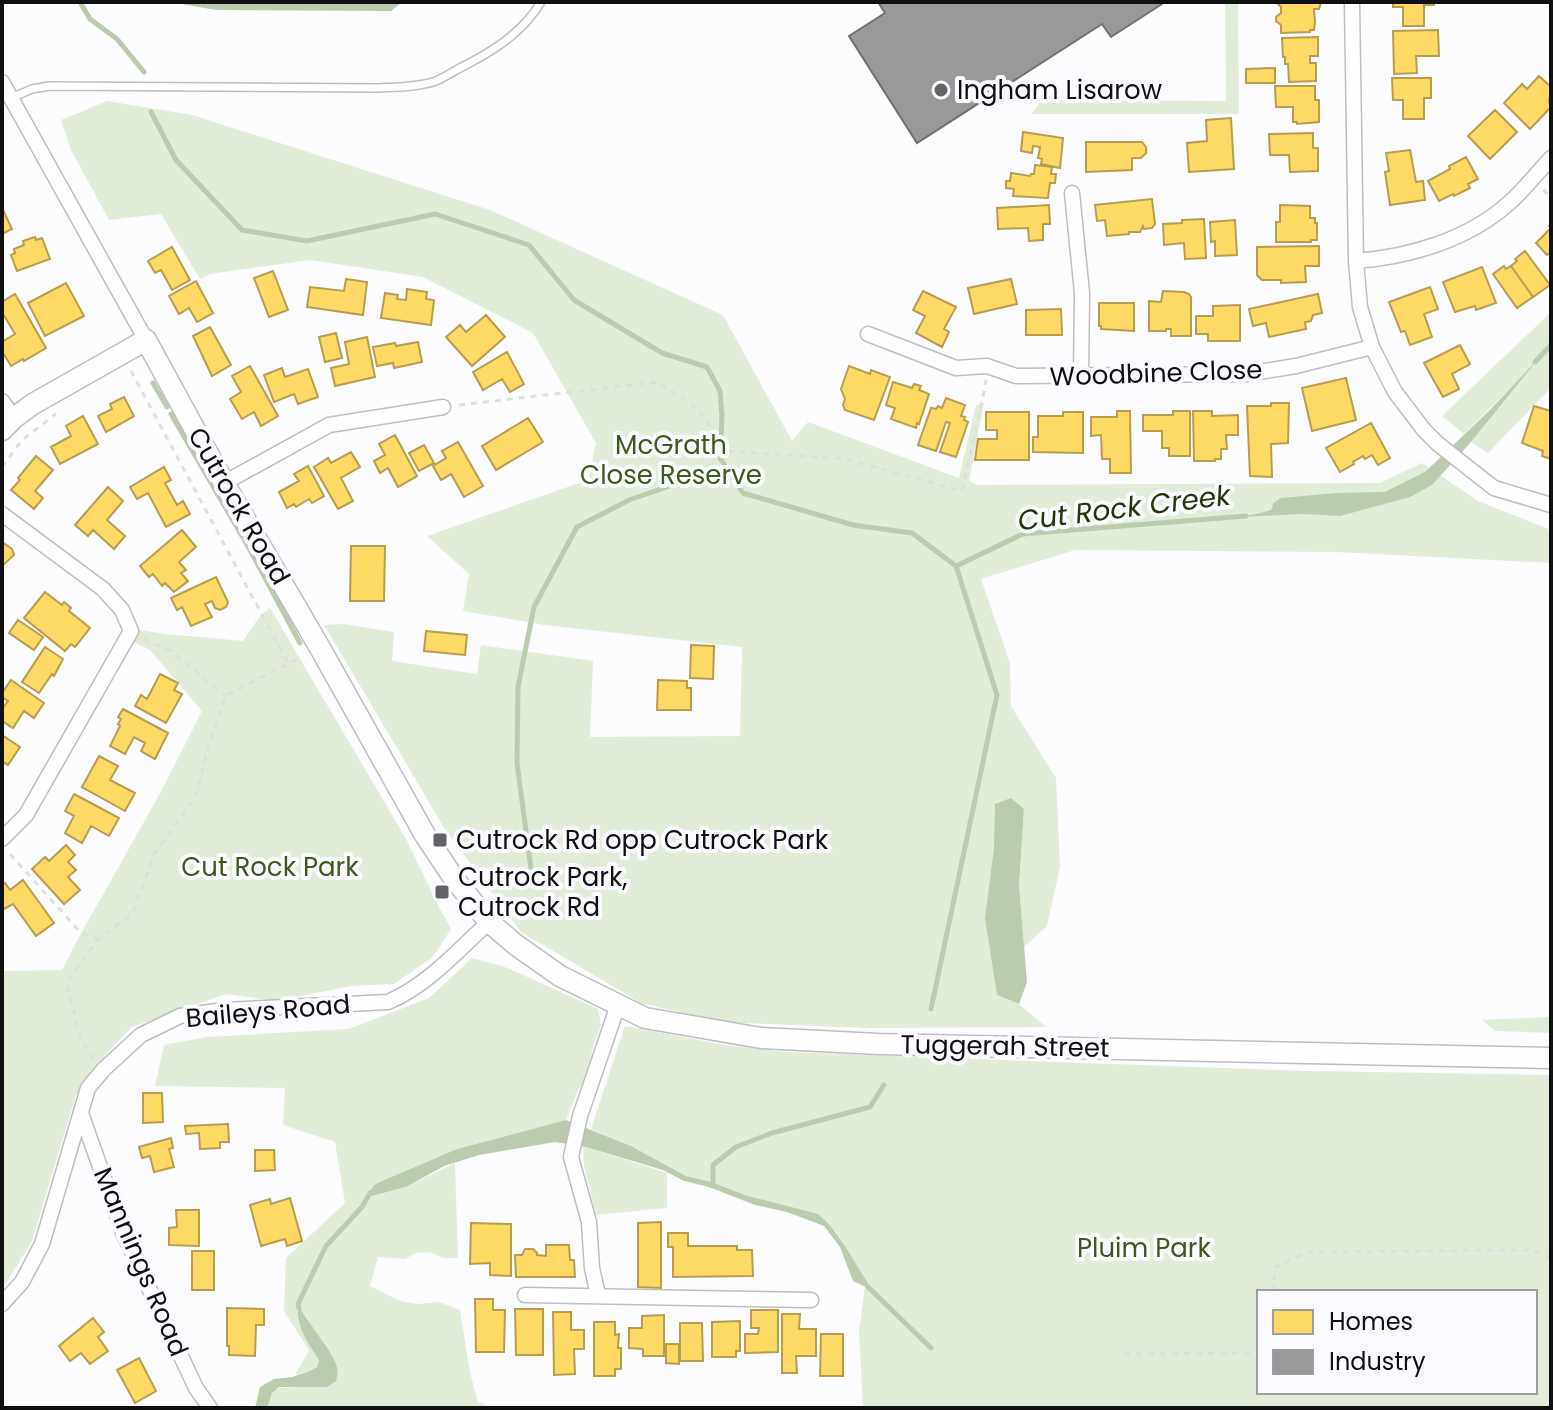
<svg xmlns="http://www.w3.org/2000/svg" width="1553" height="1410" font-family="Poppins,sans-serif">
<rect width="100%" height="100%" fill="#fcfbfe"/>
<path fill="#e1edd9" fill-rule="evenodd" d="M1225 2H1238L1239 114H1031L1042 100 1226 101Z
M107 101 192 115 490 210 723 315 792 441 808 422 959 478 976 405 984 403 969 481 978 485 1380 483 1422 463 1478 501 1551 530V563L1336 552 1075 550 981 579 1010 663 1011 706 1056 778 1060 867 1047 926 1024 947 1019 885 1024 809 995 804 997 995 1019 1004 1046 1027 864 1028 721 1022 641 1003 521 932 445 829 324 625 344 624 394 632 392 661 477 674 481 645 593 661 590 737 740 736 742 647 544 625 463 611 469 574 427 536 588 480 596 443 533 333 423 277 310 260 210 274 200 279 161 214 109 220 71 150 61 120Z
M1551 312V388L1488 453 1471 442 1528 371 1464 434 1442 416Z
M270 608 405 837 438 905 451 929 433 957 394 984 351 986 277 1001 226 994 132 1027 97 1064 92 1074 76 1095 32 1241 2 1290V971L62 970 78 939 163 788 202 711 150 650 133 642 136 635 135 629 165 634 243 641 260 616Z
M472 958 505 967 598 1009 601 1025 593 1047 586 1077 578 1090 566 1120 457 1149 368 1196 406 1187 455 1163 458 1258H443L430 1252 416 1253 405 1259 378 1257 370 1286 400 1301 418 1304 439 1302 460 1310 470 1373 478 1402 493 1408H267C273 1376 288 1394 305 1384 315 1377 325 1367 334 1359L318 1337 299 1306 319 1360 317 1367 310 1371 295 1375 309 1350 284 1311 286 1258 345 1203 335 1142 283 1125 285 1088 155 1086 164 1045 207 1037 349 1029 429 998Z
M1551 1017V1033L1495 1031 1482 1020Z
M625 1026 725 1045 786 1052 1307 1071 1551 1075V1408H863L859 1332 865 1286 870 1288 845 1246 829 1224 817 1214 748 1196 711 1182 686 1176 631 1146 591 1129ZM1259 1292H1535V1392H1259Z
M583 1146 667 1173V1208L596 1215 584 1165Z"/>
<path fill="#bacbb0" d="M170 2H402L391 11 216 10Z
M1539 358 1471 442 1432 485 1410 497 1340 516 1302 514 1242 517 1268 511 1272 509 1273 503 1281 498 1336 493 1385 492 1425 472 1491 409Z
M1011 798 1024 809 1019 885 1027 982 1019 1004 997 995 985 918 994 848 995 804Z
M566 1120 631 1146 686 1176 711 1182 748 1196 818 1214 829 1224 845 1246 872 1290 853 1281 840 1247 824 1226 787 1212 755 1205 709 1187 684 1181 663 1170 586 1147 555 1142 479 1155 444 1166 406 1187 367 1197 374 1185 380 1182 457 1149Z
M298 1304C306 1322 335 1353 337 1368 338 1372 337 1377 336 1381L327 1387H279L272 1393 267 1408H255L260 1387 274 1379 292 1377 310 1371 317 1367 319 1360C307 1341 296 1327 298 1304Z"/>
<path fill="#ffd966" stroke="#b79d4d" stroke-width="2" d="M1276 2H1321L1319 9H1314L1315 22 1314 30H1310V32L1281 33V25L1276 21V17L1281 13V7Z
M1393 2H1434V5H1424V26H1403V7H1393Z
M1438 30 1439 56H1416L1417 73 1394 74 1393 31Z
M1318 37V56H1310V63H1316V81L1289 82 1288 64H1285V57H1283L1282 38Z
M1275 68V83H1246V69Z
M1539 76 1551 87 1549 102 1551 107 1530 129 1504 103 1522 84 1527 89Z
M1392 78H1431V98H1424V119H1403V100H1393Z
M1275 86H1315V100H1319V122L1297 124V122H1293V107H1276Z
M1495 110 1517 132 1490 159 1468 136Z
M1231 118 1234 169 1189 172 1187 143 1207 141 1206 120Z
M1023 132 1063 138 1060 168 1041 164 1042 159 1038 158 1040 147 1033 146 1032 153 1021 151Z
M1313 133V148H1318V171L1290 172 1289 155H1270L1269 134Z
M1086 142H1142L1146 147V153L1141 158H1132V170L1086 172Z
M1410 150 1416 182 1423 181 1425 200 1390 205 1385 172 1389 171 1386 153Z
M1466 157 1478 179 1468 184 1470 188 1454 196 1453 194 1439 201 1428 181 1450 169 1449 166Z
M1035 165 1052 167 1051 174H1056L1055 183H1050L1048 198 1013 196 1014 189 1006 188V181H1010L1011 173 1030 176 1031 174H1034Z
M1152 199 1155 224 1152 228 1144 229 1143 226 1140 232H1129V234L1107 236 1105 220 1097 221 1095 205Z
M1049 205 1050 224H1043V240L1029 241 1028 228 998 229 997 208Z
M1280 205 1310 206V218H1315V223H1317V240H1311V242H1276V222H1280Z
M2 210H3L12 229 2 234Z
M1204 219 1206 258 1185 259 1184 243 1164 245 1163 224 1182 223V220Z
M1235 220 1237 255 1215 256V241L1211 242 1210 222Z
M1551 224V252L1547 255 1536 243 1551 228 1549 226Z
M35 237 36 240 42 238 50 259 17 271 11 255 15 253 14 249 24 245 23 241Z
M1319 246V266H1305L1306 282 1281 283V280H1262L1257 275V247Z
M172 247 190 280 172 290 161 270 155 273 148 261Z
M1525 251 1550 285 1533 297 1511 266 1517 261 1515 259Z
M1504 266 1506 269 1511 266 1533 297 1517 308 1493 274Z
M1482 267 1496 303 1476 310 1475 306 1455 312 1443 282Z
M273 271 288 310 269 317 254 278Z
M346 279 367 282 363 315 307 307 310 287 344 291Z
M1011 279 1017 304 974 314 968 288Z
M196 281 213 313 197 322 189 308 179 314 169 296Z
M66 283 84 316 45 336 28 303Z
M1430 287 1438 309 1424 314 1432 337 1410 345 1405 331 1401 332 1389 302Z
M407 289 427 292 426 299 434 300 431 325 381 318 385 293 398 295 397 299 406 300Z
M923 291 956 307 944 329 949 332 942 347 916 333 925 316 913 310Z
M1163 291 1184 292 1189 294 1191 297V336H1171V329H1166V331H1149V301L1161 302Z
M15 294 46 348 24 361 23 359 11 366 2 351V342L15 334 2 312V302Z
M1318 294 1322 313 1313 315 1311 321 1305 322 1306 329 1269 337 1266 323 1253 326 1249 309Z
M1099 303H1134V331L1101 329V326H1099Z
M1240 305V341H1208V334H1196V316H1213V306Z
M1061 309 1062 335H1026V310Z
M486 315 505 337 472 366 446 337 460 325 466 332Z
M210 327 231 365 212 376 193 336Z
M336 333 342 358 325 362 319 337Z
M367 337 375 377 335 386 331 368 349 364 345 342Z
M418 342 422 362 394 368 393 363 377 366 373 347 395 343 396 346Z
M1460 345 1470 364 1452 374 1459 389 1443 397 1424 363Z
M507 352 524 384 510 392 502 379 483 390 473 372Z
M250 366 278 416 261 426 254 412 242 419 230 399 241 392 232 376Z
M849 366 870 374 871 370 890 377 874 420 845 410 843 405 845 399 841 389Z
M282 368 285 377 308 369 318 397 298 404 294 394 274 402 264 375Z
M1346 378 1356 420 1312 431 1302 388Z
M893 382 912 388 914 384 921 386 919 390 929 394 919 424 917 423 916 428 891 419 895 408 886 405Z
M124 397 134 416 106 432 98 416 112 409 110 404Z
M946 398 965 405 961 416 965 417 964 420 968 422 956 457 940 452 950 423 946 422 936 451 918 445 931 408 936 409 938 406 942 408Z
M1271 403H1289L1288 443 1271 444 1272 477 1250 476 1247 406H1271Z
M1534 406 1551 411V459L1542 456 1543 451 1522 443Z
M1117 411H1130L1131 473H1110V459H1102L1101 435 1091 436V417H1117Z
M1173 411H1190V456H1169V448H1162V431H1143V415H1173Z
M1193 411H1212V416L1238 415V435H1226L1227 449H1221V459H1215V461H1194Z
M986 412H1029V460H975L978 439H997V430H986Z
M1063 412H1083V453L1033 452V437H1038V416H1063Z
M83 416 98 444 60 464 51 447 71 436 66 426Z
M528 418 543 442 496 470 482 446Z
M1371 423 1390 458 1378 465 1372 455 1365 459 1363 456 1353 462 1354 464 1340 472 1326 448Z
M395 435 417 476 398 487 388 468 380 473 374 461 385 455 379 444Z
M458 442 483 486 464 497 451 474 441 480 433 466 446 458 442 451Z
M424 445 434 463 419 471 409 453Z
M351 452 360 467 341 478 353 501 338 509 314 467 328 458 331 463Z
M36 456 53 470 35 491 43 498 34 509 11 490 20 480 18 478Z
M308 466 324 496 312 503 309 499 296 507 294 504 287 508 279 492 299 481 294 474Z
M164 467 171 480 165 483 177 505 183 501 190 514 166 527 148 493 137 499 130 487Z
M108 487 123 501 107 520 125 536 114 549 93 530 88 536 75 525Z
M182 530 196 547 179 562 186 570 181 573 188 581 174 592 165 583 162 586 153 574 149 577 140 566Z
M2 542 12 549 14 555 2 566Z
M351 546H385L384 601H350Z
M216 577 228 602 226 607 220 610 215 608 212 601 205 604 212 617 191 626 182 607 177 610 171 598Z
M45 592 62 605 64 602 71 608 69 611 90 628 75 647 71 644 65 651 24 618Z
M18 620 43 637 34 650 9 633Z
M426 631 467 635 465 655 424 651Z
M691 645 714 646 713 679 690 678Z
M45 647 63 659 54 676 52 674 39 693 22 682Z
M160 674 178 683 174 690 182 694 166 723 135 706 141 695 147 699Z
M11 680 44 703 34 718 24 711 13 728 2 721V709L8 701 2 697V693Z
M658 680 687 681V688H691V710H657Z
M123 709 168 733 155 759 141 751 145 743 134 737 125 754 110 746 120 726 118 724 121 719 118 717Z
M2 735 20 747 8 765 2 761Z
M99 756 118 766 110 780 135 793 125 811 82 787Z
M74 794 119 818 109 836 91 826 82 843 65 833 74 816 65 811Z
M66 845 75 855 68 862 76 870 68 877 80 890 64 904 32 869 45 857 49 861Z
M23 880 54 923 36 936 13 904 2 910V885L5 883 10 890Z
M143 1093H162L163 1122 143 1123Z
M228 1124 229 1142H220V1148L200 1149 199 1133 186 1134 185 1126Z
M171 1138 173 1148 169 1149 174 1167 154 1172 150 1156 142 1158 139 1147Z
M255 1150H274L275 1170 255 1171Z
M290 1198 302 1241 287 1246 285 1239 261 1246 250 1205 270 1199 271 1204Z
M176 1210H199V1246L169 1245V1228L177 1227Z
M661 1222V1288L638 1287V1223Z
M471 1223 511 1224V1276L490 1275V1263L470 1264Z
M668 1233H688V1246H737V1250H752L753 1276 673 1277V1247H668Z
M546 1245H569L570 1260H574L575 1277H516L515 1255H522L525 1249H533L537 1253V1255L546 1256Z
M192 1251H214V1290H192Z
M475 1299H493V1310H505L504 1352H476Z
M227 1308 264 1309V1325H256L255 1356 229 1355V1346H227Z
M515 1309H543V1355H516Z
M751 1310H778V1352L745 1353V1334H758L759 1328H751Z
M553 1312H571V1330H584V1349H574L575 1374 554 1375Z
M782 1314H800L799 1329H816V1356H796L797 1373H782Z
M664 1315V1356H643V1349L629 1348V1328H642V1316Z
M93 1318 104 1332 98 1337 108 1351 90 1364 81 1353 70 1361 59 1346Z
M740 1321V1351H736V1357H712V1322Z
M594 1322H615V1335L619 1334 618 1348H621V1369H615V1376H594Z
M680 1323H702L703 1361H680Z
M821 1334H843V1376H820Z
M666 1344H679V1364L666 1363Z
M139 1358 156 1391 135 1403 117 1370Z"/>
<path fill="#999" stroke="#707070" stroke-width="2" d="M878 2H1161L1162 4 1111 37 1102 24 917 143 849 36 885 13Z"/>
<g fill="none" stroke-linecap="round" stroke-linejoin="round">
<path stroke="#bacbb0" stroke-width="5" d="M80 2 90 19 117 39 144 72
M151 112 176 160 242 230 307 241 435 214 529 245 574 300 662 353 707 367 720 391 722 415 720 458 743 493 853 525 912 533 956 566
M1535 362 1551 345
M153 383 167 407
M171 414 242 536
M244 539 300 643
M531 869 517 763 518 687 534 607 577 527 629 500 725 467
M931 1009 997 695 956 566 1023 534 1246 516
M708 1184 713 1185V1165L736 1147 772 1133 870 1107 884 1085
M868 1287 931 1348
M299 1308 298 1304 326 1246 362 1207 370 1193"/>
<defs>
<path id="lane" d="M11 98 32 89 49 86 379 88C397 87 418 87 436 81 443 78 451 73 458 69 490 53 522 34 541 2"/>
<path id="street" d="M1352 2 1356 261 1360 307 1372 347 1395 392 1424 430 1438 444 1494 488 1551 505
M2 82 146 340
M1072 193 1082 293 1081 377
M1356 261C1409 257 1468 240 1509 203 1524 190 1537 173 1551 158
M868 334 956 368 987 366 1016 376 1246 374 1296 366 1372 347
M2 401 14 418
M224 483 329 425 443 407
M2 514 103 589 122 610 131 631 26 815 2 839
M81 1113 124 1235 196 1388 210 1408
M525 1295 811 1300
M598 1295 592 1268 589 1222 571 1157 580 1116 618 1005
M2 1304 22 1282 42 1244 88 1088 104 1069 141 1035 180 1016 224 1010 388 1002C428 985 457 951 489 922"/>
<path id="secondary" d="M2 430 14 418 33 404 146 340 224 483 320 648 425 835 455 880 489 922 516 945 560 976 645 1018 761 1038 878 1044 1551 1058"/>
</defs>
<use href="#lane" stroke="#bebec0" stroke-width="10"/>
<use href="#street" stroke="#bebec0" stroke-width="17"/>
<use href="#secondary" stroke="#bebec0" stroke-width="23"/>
<path stroke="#dfdfdf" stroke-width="3" stroke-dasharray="6 6" stroke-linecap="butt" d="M1543 190 1551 197
M131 371 288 663
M459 405 658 382 698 409 727 451 845 459 962 491 983 397 986 380
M2 467 22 440 56 414
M144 639 171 651 225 696
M10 854 81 933 98 939
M93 1059 80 1037 67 983 98 939 133 913 154 854 196 797 207 751 225 696 302 657
M1273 1292 1275 1267 1307 1252 1531 1250 1551 1258
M1124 1354 1259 1353"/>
<use href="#lane" stroke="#fffeff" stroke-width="7"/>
<use href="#street" stroke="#fffeff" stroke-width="14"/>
<use href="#secondary" stroke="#fffeff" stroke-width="20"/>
</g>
<g fill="#636265" stroke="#fbfaff" stroke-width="3">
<circle cx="941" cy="90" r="8"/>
<rect x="432" y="832" width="16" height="16" rx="4"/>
<rect x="434" y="884" width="16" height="16" rx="4"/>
</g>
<g text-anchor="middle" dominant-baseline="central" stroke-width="8" stroke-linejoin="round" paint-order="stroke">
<g font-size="26" fill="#101012" stroke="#fbfaff" text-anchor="start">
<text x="957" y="90">Ingham Lisarow</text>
<text x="456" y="840">Cutrock Rd opp Cutrock Park</text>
<text x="458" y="877">Cutrock Park,<tspan x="458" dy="30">Cutrock Rd</tspan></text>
</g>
<g font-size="26" fill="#101012" stroke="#fbfaff">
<text transform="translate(1156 373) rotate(-2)">Woodbine Close</text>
<text transform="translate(239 506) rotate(60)">Cutrock Road</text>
<text transform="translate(268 1011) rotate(-5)">Baileys Road</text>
<text transform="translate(1005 1046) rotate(1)">Tuggerah Street</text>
<text transform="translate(141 1262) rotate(67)">Mannings Road</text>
</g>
<g font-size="26" fill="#3b5a1f" stroke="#fbfaff">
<text x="671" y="445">McGrath<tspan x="671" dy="30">Close Reserve</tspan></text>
<text x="270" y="867">Cut Rock Park</text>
<text x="1144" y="1248">Pluim Park</text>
</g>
<g font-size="28" font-style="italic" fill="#21380b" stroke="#fbfaff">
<text transform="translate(1124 508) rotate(-7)">Cut Rock Creek</text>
</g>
</g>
<rect width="1553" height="1410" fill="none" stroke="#101012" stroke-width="8"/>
<rect x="1257" y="1290" width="280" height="104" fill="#fbfaff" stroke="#9d9ca0" stroke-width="2"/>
<rect x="1273" y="1310" width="40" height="24" fill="#ffd966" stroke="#9d9ca0" stroke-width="2"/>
<text x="1329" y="1330" font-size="24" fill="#101012">Homes</text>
<rect x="1273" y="1350" width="40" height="24" fill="#999999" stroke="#9d9ca0" stroke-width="2"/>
<text x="1329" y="1370" font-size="24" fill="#101012">Industry</text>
</svg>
